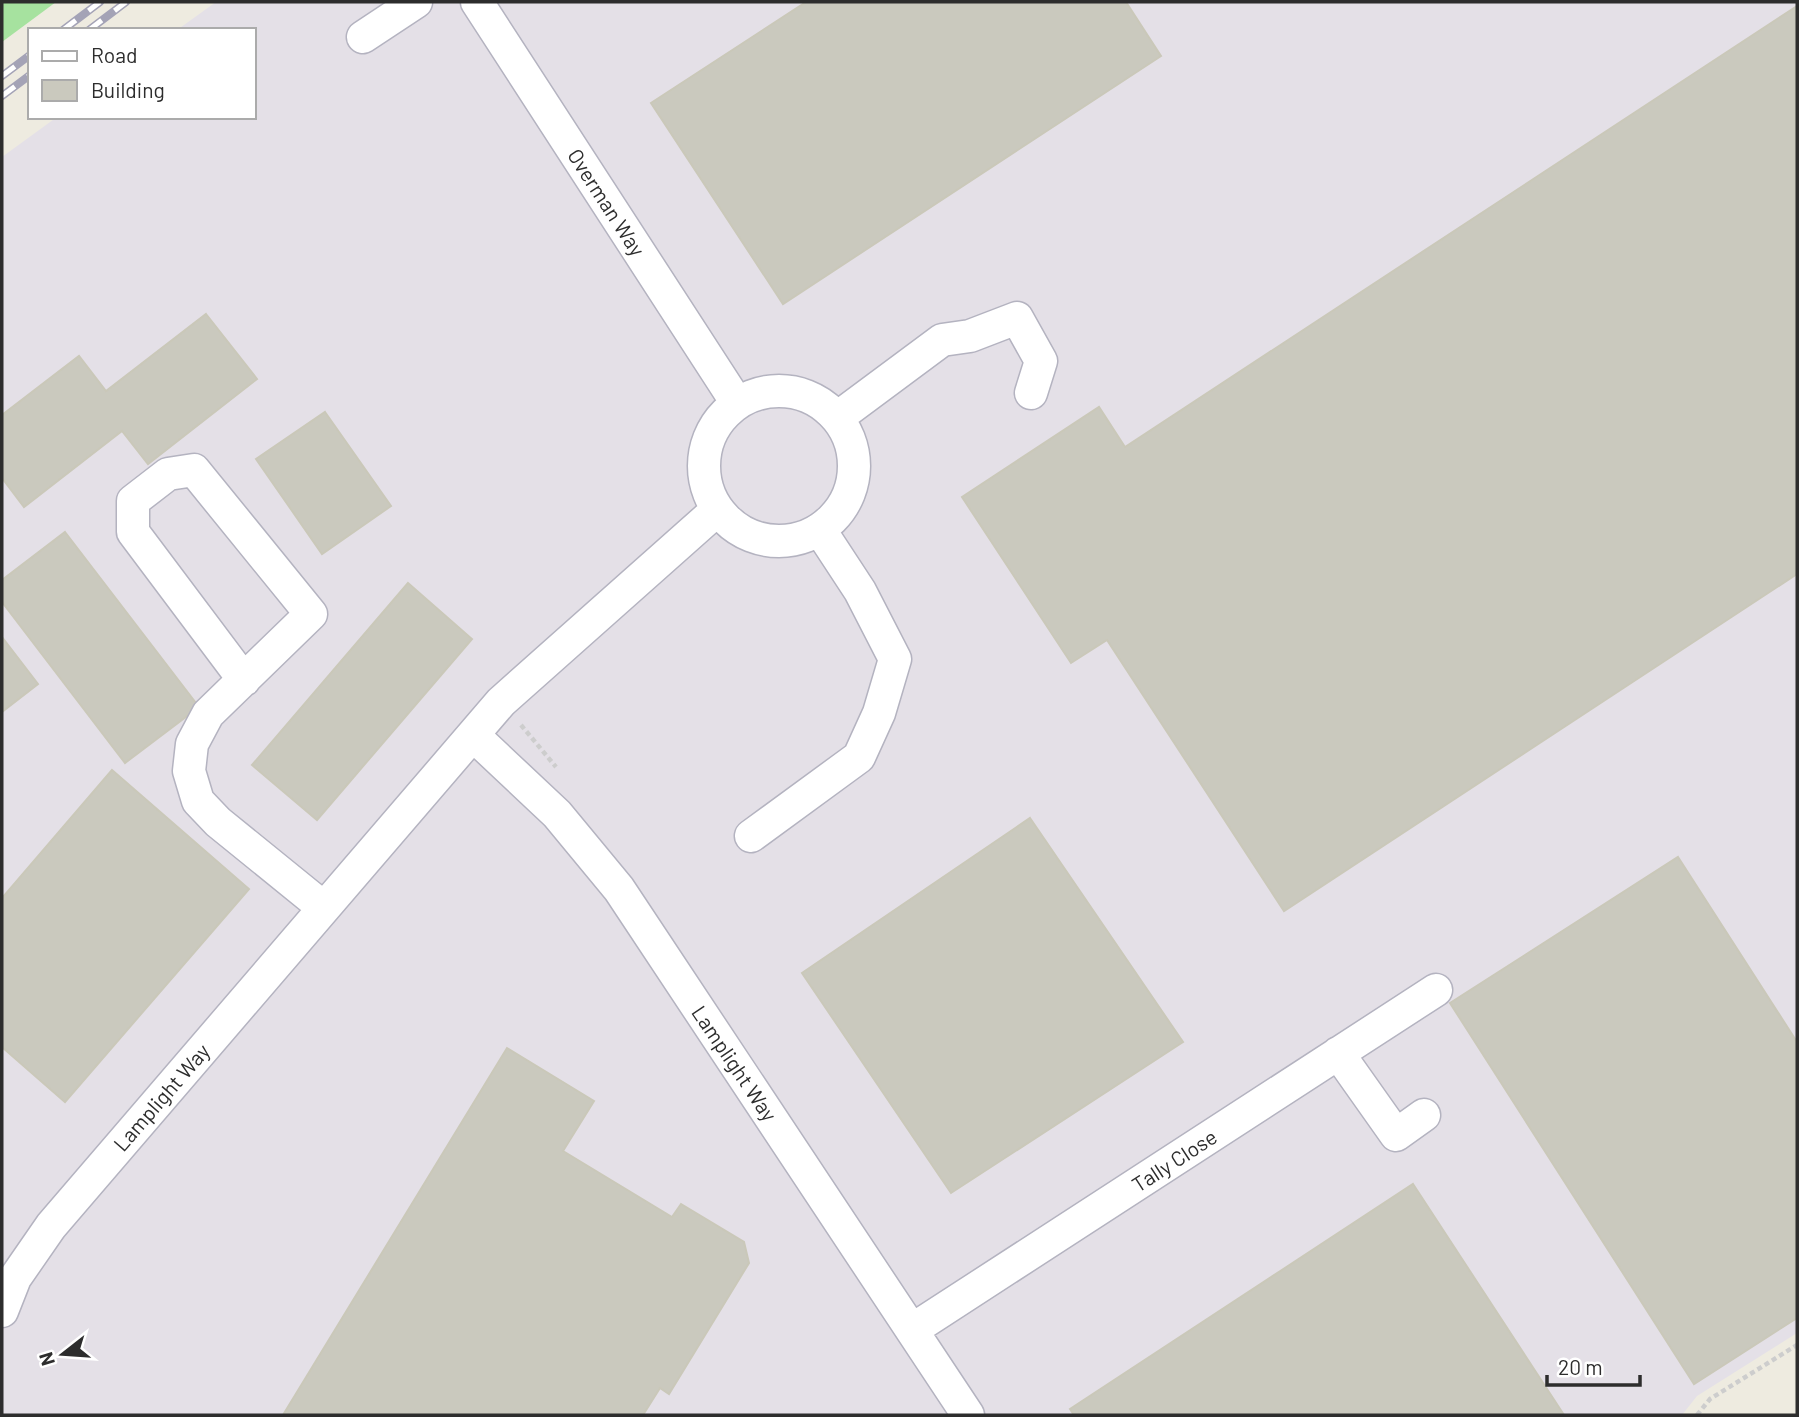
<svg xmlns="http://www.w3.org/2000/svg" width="1799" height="1417" font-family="Barlow,sans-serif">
<rect width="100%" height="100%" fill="#eeebe0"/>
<path fill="#e4e0e7" d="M216 2H1797V1333L1697 1396 1682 1415H2V157L57 117H254V30H177Z"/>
<path fill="#a6e29f" d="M2 2H56L2 42Z"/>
<path fill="#cac9be" stroke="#cac8b9" stroke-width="2" d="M806 2H1126L1161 56 783 304 651 103Z
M1797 6V574L1284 911 1107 640 1071 663 962 497 1099 407 1125 447Z
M206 314 257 379 148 464 122 431 24 507 2 478V415L79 356 106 391Z
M325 412 391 506 322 554 256 459Z
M65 532 199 707 125 763 2 602V580Z
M408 583 472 639 317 820 252 765Z
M2 637 38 684 2 712Z
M112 770 249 889 65 1102 2 1047V898Z
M1030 818 1183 1042 951 1193 802 973Z
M1678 857 1797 1042V1318L1694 1384 1450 1003Z
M507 1048 594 1101 563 1151 672 1217 681 1204 744 1242 749 1263 669 1394 660 1388 643 1415H283Z
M1413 1184 1564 1415H1074L1070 1409Z"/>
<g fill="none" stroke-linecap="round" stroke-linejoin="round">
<defs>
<path id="minor" d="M477 2 737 403
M363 37 416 2
M704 466a75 75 0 1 1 150 0a75 75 0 1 1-150 0Z
M837 418 942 340 970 336 1017 318 1041 361 1031 393
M244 680 133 532V501L168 474 194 470 311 614 208 714 192 744 189 771 198 801 218 822 324 908
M473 735 557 814 619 889 968 1415
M751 836 859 757 879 713 895 659 860 591 820 530
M1338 1053 1396 1135 1424 1115
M2 1311 15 1278 51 1226 501 702 717 510
M912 1330 1436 990"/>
</defs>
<use href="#minor" stroke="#b4b3c0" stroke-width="35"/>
<path stroke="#cdcdcd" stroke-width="4.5" stroke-dasharray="5 3.5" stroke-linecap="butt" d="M521 725 556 767
M1697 1415 1710 1399 1797 1345"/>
<use href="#minor" stroke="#fff" stroke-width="32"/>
<defs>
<path id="rail" d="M63 30 100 2
M89 30 126 2
M2 76 30 55
M2 96 30 75"/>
</defs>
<use href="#rail" stroke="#a4a3b6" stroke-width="8"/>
<use href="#rail" stroke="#fff" stroke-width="5" stroke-dasharray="16" stroke-linecap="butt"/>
</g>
<g text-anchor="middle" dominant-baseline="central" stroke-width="5" stroke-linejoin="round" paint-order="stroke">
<g font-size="21" fill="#2d2d2d" stroke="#fff">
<text transform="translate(607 202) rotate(57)">Overman Way</text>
<text transform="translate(735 1063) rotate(56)">Lamplight Way</text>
<text transform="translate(161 1097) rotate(-49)">Lamplight Way</text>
<text transform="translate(1174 1160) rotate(-33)">Tally Close</text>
</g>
</g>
<rect width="1799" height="1417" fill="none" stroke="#2d2d2d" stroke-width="7"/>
<rect x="28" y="28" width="228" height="91" fill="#ffffff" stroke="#ababab" stroke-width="2"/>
<rect x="42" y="51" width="35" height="10" fill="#ffffff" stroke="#ababab" stroke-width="2"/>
<text x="91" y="63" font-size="21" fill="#2d2d2d">Road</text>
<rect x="42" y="80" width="35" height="21" fill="#cac9be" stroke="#ababab" stroke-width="2"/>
<text x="91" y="98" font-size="21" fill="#2d2d2d">Building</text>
<g transform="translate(63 1354) rotate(253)" stroke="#ffffff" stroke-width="5" paint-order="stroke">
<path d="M0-5L12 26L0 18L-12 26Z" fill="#2d2d2d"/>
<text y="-10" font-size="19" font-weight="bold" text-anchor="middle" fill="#2d2d2d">N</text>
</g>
<path d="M1547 1375v10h93v-10" fill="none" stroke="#2d2d2d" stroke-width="3.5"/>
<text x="1558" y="1375" font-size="21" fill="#2d2d2d" stroke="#ffffff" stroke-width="5" paint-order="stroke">20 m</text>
</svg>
